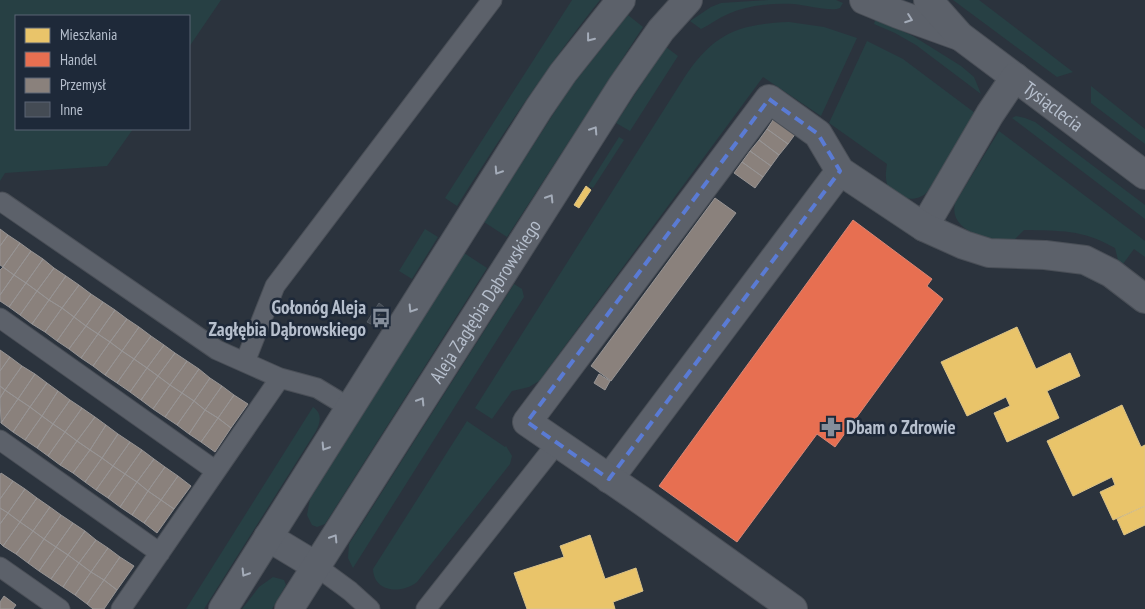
<svg xmlns="http://www.w3.org/2000/svg" width="1145" height="609" font-family="'PT Sans Narrow',sans-serif">
<rect width="100%" height="100%" fill="#2b333d"/>
<path fill="#274044" d="M0 0H221L189 47V16H16V129H133L107 166 5 173 0 181Z
M572 0H600C547 66 502 135 457 206L445 198Z
M768 0H836L843 3 840 8C831 12 806 5 794 4 772 3 749 5 728 14 718 18 710 25 701 29L690 21 711 7 721 3Z
M953 0H979L1073 72 1057 77Z
M628 15 643 27 507 237 484 222 570 88Z
M876 18 913 36 961 66 974 77 981 94 916 45 895 33 874 24Z
M789 22 824 27 857 38 821 116 763 77 539 381 529 387 512 391 492 419 475 408 684 78C713 34 737 24 789 22Z
M867 41 903 59 975 113 928 191C918 204 893 200 887 184 885 177 886 170 887 164L829 123Z
M666 47 678 56 630 131 616 123Z
M1091 86 1145 129V144L1091 103Z
M1016 116 1025 118 1035 122 1145 205V219L1012 118Z
M999 131 1145 241V257L1134 249 1120 268 1115 248C1081 229 1061 231 1024 230L1011 243C990 240 948 232 955 203Z
M619 137 624 140 593 188 588 186Z
M425 229 438 237 412 279 399 271Z
M464 253 487 268 325 524 317 527 312 525 307 515 310 499Z
M514 284 522 289 524 297 353 568 348 558 349 544Z
M313 407C323 414 320 423 316 431L204 609H186Z
M467 421 505 447 506 446 512 456 510 464 417 582C402 594 374 593 373 569Z
M273 577 284 580 286 585 272 609H242L259 587Z"/>
<path fill="#e9c46a" stroke="#dac288" d="M586 186 591 190 579 208 574 205Z
M1017 327 1036 369 1070 353 1080 376 1047 391 1059 418 1007 442 994 413 1010 406 1006 397 967 416 941 362Z
M1122 405 1141 447 1145 445V506L1113 520 1100 492 1115 485 1112 477 1073 496 1047 441Z
M1145 506V525L1124 535 1117 519Z
M590 535 605 579 636 568 643 591 613 602 615 609H527L514 573 564 557 560 546Z"/>
<path fill="#e76f51" stroke="#d88776" d="M853 220 932 279 927 286 943 299 835 447 817 434 737 542 659 486Z"/>
<path fill="#8a817c" stroke="#979494" d="M775 117 796 133 788 144 767 129Z
M767 129 788 144 779 155 759 140Z
M759 140 779 155 771 166 750 151Z
M750 151 771 166 763 177 742 162Z
M742 162 763 177 755 188 734 173Z
M715 198 736 213 611 381 591 366Z
M0 229 8 235 0 246Z
M8 235 20 243 3 267 0 265V246Z
M20 243 31 251 14 275 3 267Z
M31 251 43 259 26 283 14 275Z
M43 259 54 268 37 291 26 283Z
M3 267 14 275 0 295V270Z
M54 268 66 276 49 300 37 291Z
M14 275 26 283 9 307 0 301V295Z
M66 276 79 285 62 308 49 300Z
M26 283 37 291 20 315 9 307Z
M79 285 91 294 74 317 62 308Z
M37 291 49 300 32 324 20 315Z
M91 294 103 302 86 326 74 317Z
M49 300 62 308 45 332 32 324Z
M103 302 115 310 98 334 86 326Z
M62 308 74 317 57 341 45 332Z
M115 310 127 319 110 342 98 334Z
M74 317 86 326 69 349 57 341Z
M127 319 139 327 122 351 110 342Z
M86 326 98 334 81 358 69 349Z
M139 327 151 336 134 359 122 351Z
M98 334 110 342 93 366 81 358Z
M151 336 164 345 147 368 134 359Z
M110 342 122 351 105 375 93 366Z
M164 345 175 353 158 376 147 368Z
M0 350 10 357 0 371Z
M122 351 134 359 117 383 105 375Z
M175 353 187 361 170 385 158 376Z
M10 357 22 366 5 390 0 386V371Z
M134 359 147 368 130 392 117 383Z
M187 361 199 369 182 393 170 385Z
M22 366 35 374 18 399 5 390Z
M147 368 158 376 141 400 130 392Z
M199 369 210 378 194 401 182 393Z
M35 374 47 383 30 407 18 399Z
M599 374 610 381 605 390 594 383Z
M158 376 170 385 153 409 141 400Z
M210 378 222 386 205 410 194 401Z
M47 383 58 391 42 416 30 407Z
M170 385 182 393 165 417 153 409Z
M0 386 5 390 0 398Z
M222 386 234 395 218 418 205 410Z
M5 390 18 399 1 423 0 398Z
M58 391 70 400 53 424 42 416Z
M182 393 194 401 177 425 165 417Z
M234 395 248 404 231 428 218 418Z
M18 399 30 407 13 432 1 423Z
M70 400 82 408 65 432 53 424Z
M194 401 205 410 189 434 177 425Z
M30 407 42 416 25 440 13 432Z
M82 408 95 417 77 441 65 432Z
M205 410 218 418 201 442 189 434Z
M42 416 53 424 37 448 25 440Z
M95 417 106 425 90 450 77 441Z
M218 418 231 428 215 452 201 442Z
M53 424 65 432 48 456 37 448Z
M106 425 118 434 102 458 90 450Z
M65 432 77 441 60 465 48 456Z
M118 434 130 442 113 466 102 458Z
M77 441 90 450 73 473 60 465Z
M130 442 142 450 125 474 113 466Z
M90 450 102 458 85 482 73 473Z
M142 450 154 459 137 482 125 474Z
M102 458 113 466 96 490 85 482Z
M154 459 165 467 148 491 137 482Z
M113 466 125 474 108 498 96 490Z
M165 467 178 476 161 500 148 491Z
M1 473 13 481 0 499V475Z
M125 474 137 482 120 507 108 498Z
M178 476 191 486 174 509 161 500Z
M13 481 25 489 8 513 0 508V499Z
M137 482 148 491 132 515 120 507Z
M25 489 37 498 20 522 8 513Z
M148 491 161 500 144 523 132 515Z
M37 498 50 507 33 531 20 522Z
M161 500 174 509 157 533 144 523Z
M50 507 61 515 44 539 33 531Z
M0 508 8 513 0 524Z
M8 513 20 522 3 546 0 543V524Z
M61 515 73 523 56 547 44 539Z
M20 522 33 531 16 554 3 546Z
M73 523 85 531 68 555 56 547Z
M33 531 44 539 28 563 16 554Z
M85 531 96 540 79 563 68 555Z
M44 539 56 547 39 571 28 563Z
M96 540 108 548 91 572 79 563Z
M56 547 68 555 51 579 39 571Z
M108 548 120 557 104 580 91 572Z
M68 555 79 563 63 587 51 579Z
M120 557 134 566 117 590 104 580Z
M79 563 91 572 75 595 63 587Z
M91 572 104 580 87 604 75 595Z
M104 580 117 590 104 609H93L87 604Z
M4 596 16 605 13 609H0V602Z"/>
<path fill="#444b54" stroke="#545b64" d="M379 303 384 307 373 325 367 322Z"/>
<g fill="none" stroke-linecap="round" stroke-linejoin="round">
<defs>
<path id="service" d="M2 202 217 350 280 378 317 388 350 408
M0 318 216 471
M245 362 275 286 492 0
M0 440 160 553
M316 566 350 591 370 609
M0 567 60 609
M121 609 280 378
M426 609 557 443"/>
<g id="minor">
<path d="M864 0 898 14 959 36"/>
<path id="s1" d="M928 0 960 36 1145 175"/>
<path d="M924 227 990 114 1015 77"/>
<path d="M609 479 840 171"/>
<path d="M793 609 645 503 527 422 769 99 818 134 840 171 924 227 964 245 989 253 1045 255 1085 260 1111 273 1145 299"/>
</g>
<g id="tertiary">
<path d="M268 537 316 566"/>
<path d="M223 609 539 108 563 73 621 0"/>
<path id="s2" d="M289 609 622 86 661 30 688 0"/>
</g>
</defs>
<use href="#service" stroke="#4a4f57" stroke-width="21"/>
<use href="#minor" stroke="#4a4f57" stroke-width="30"/>
<use href="#tertiary" stroke="#4a4f57" stroke-width="30"/>
<use href="#service" stroke="#5c616a" stroke-width="19"/>
<use href="#minor" stroke="#5c616a" stroke-width="28"/>
<use href="#tertiary" stroke="#5c616a" stroke-width="28"/>
</g>
<defs><path id="oneway-chevron" d="M-2-3.5L2.5 0L-2 3.5" fill="none" stroke-width="1.6" stroke-linecap="round" stroke-linejoin="round" transform="scale(1.25)"/></defs>
<g stroke="#a4acb9">
<use href="#oneway-chevron" transform="translate(909 19) rotate(20)"/>
<use href="#oneway-chevron" transform="translate(590 38) rotate(128)"/>
<use href="#oneway-chevron" transform="translate(594 130) rotate(-57)"/>
<use href="#oneway-chevron" transform="translate(498 171) rotate(123)"/>
<use href="#oneway-chevron" transform="translate(550 198) rotate(-58)"/>
<use href="#oneway-chevron" transform="translate(412 309) rotate(122)"/>
<use href="#oneway-chevron" transform="translate(421 401) rotate(-58)"/>
<use href="#oneway-chevron" transform="translate(325 447) rotate(122)"/>
<use href="#oneway-chevron" transform="translate(334 538) rotate(-58)"/>
<use href="#oneway-chevron" transform="translate(245 573) rotate(122)"/>
</g>
<path fill="none" stroke="#5a7bd4" stroke-width="4" stroke-dasharray="10 6" stroke-linejoin="round" d="M769 99 818 134 840 171 609 479 527 422Z"/>
<defs>
<symbol id="bus-bare" viewBox="-9 -9 18 18"><path d="M-5-6H5V4H4V6H2V4H-2V6H-4V4H-5ZM-3.5-4V0h7V-4ZM-3.5 1.2v1.5H-2V1.2ZM2 1.2v1.5H3.5V1.2Z" fill="#858e9b" stroke="#1e2939" stroke-width="2.5" paint-order="stroke"/></symbol>
<symbol id="pharmacy-bare" viewBox="-9 -9 18 18"><path d="M-2-6h4v4h4v4h-4v4h-4v-4h-4v-4h4Z" fill="#858e9b" stroke="#1e2939" stroke-width="2.5" paint-order="stroke"/></symbol>
</defs>
<g fill-rule="evenodd">
<use href="#bus-bare" x="367" y="304" width="28" height="28"/>
<use href="#pharmacy-bare" x="817" y="413" width="28" height="28"/>
</g>
<g text-anchor="middle" dominant-baseline="central" stroke-width="5" stroke-linejoin="round" paint-order="stroke">
<g font-size="19" fill="#b6bfcd" stroke="#1e2939">
<text stroke="none"><textPath href="#s1" startOffset="165">Tysiąclecia</textPath></text>
<text stroke="none"><textPath href="#s2" startOffset="365">Aleja Zagłębia Dąbrowskiego</textPath></text>
</g>
<g font-size="19" font-weight="bold" fill="#b6bfcd" stroke="#1e2939" text-anchor="end">
<text x="366" y="307">Gołonóg Aleja<tspan x="366" dy="22">Zagłębia Dąbrowskiego</tspan></text>
<text x="846" y="427" text-anchor="start">Dbam o Zdrowie</text>
</g>
</g>
<rect x="15" y="15" width="175" height="115" fill="#1e2939" stroke="#5b6574"/>
<rect x="25" y="28" width="25" height="15" fill="#e9c46a" stroke="#5b6574"/>
<text x="60" y="40" font-size="15" fill="#b6bfcd">Mieszkania</text>
<rect x="25" y="52" width="25" height="15" fill="#e76f51" stroke="#5b6574"/>
<text x="60" y="65" font-size="15" fill="#b6bfcd">Handel</text>
<rect x="25" y="78" width="25" height="15" fill="#8a817c" stroke="#5b6574"/>
<text x="60" y="90" font-size="15" fill="#b6bfcd">Przemysł</text>
<rect x="25" y="102" width="25" height="15" fill="#444b54" stroke="#5b6574"/>
<text x="60" y="115" font-size="15" fill="#b6bfcd">Inne</text>
</svg>
